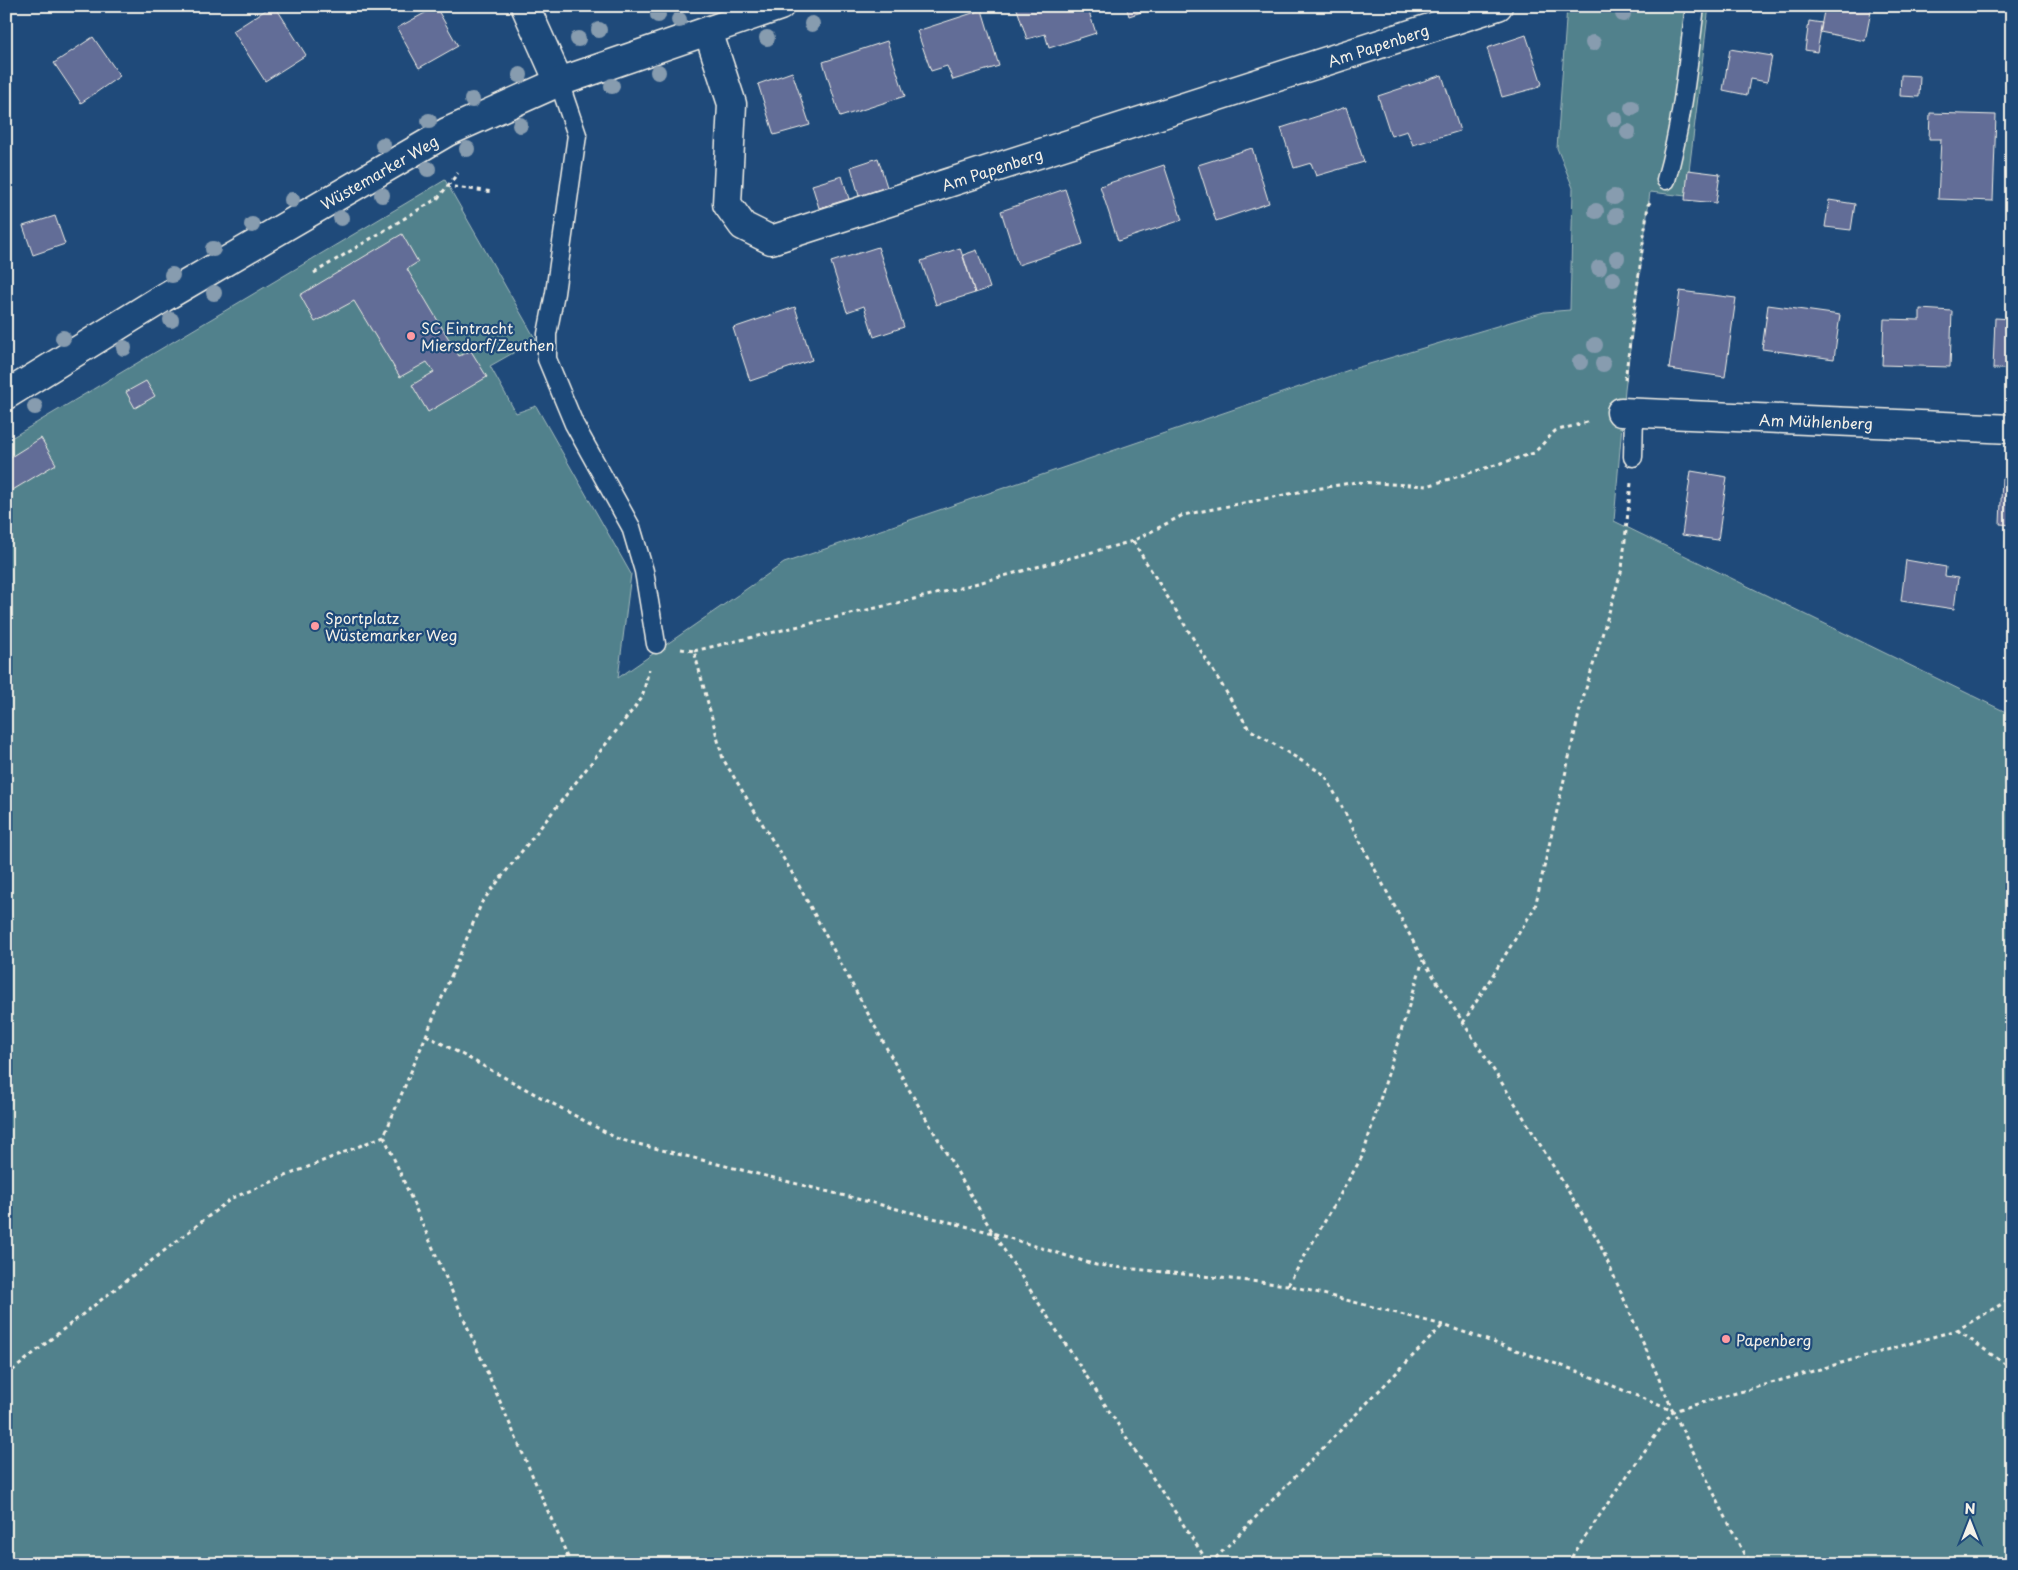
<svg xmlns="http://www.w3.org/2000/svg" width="2018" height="1570" font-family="'Playpen Sans',sans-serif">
<rect width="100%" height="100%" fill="#1f4a7a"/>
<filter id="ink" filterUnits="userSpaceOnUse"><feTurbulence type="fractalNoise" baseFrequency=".02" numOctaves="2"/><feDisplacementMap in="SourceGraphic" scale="10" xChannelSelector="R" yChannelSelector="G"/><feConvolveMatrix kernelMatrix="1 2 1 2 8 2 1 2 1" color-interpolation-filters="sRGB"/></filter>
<g filter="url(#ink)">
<path fill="#51818c" stroke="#a2b9ba" d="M1567 6H1709L1686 196 1650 192 1625 389 1614 521 2012 715V1564H6V441L445 180 536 340 490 366 516 413 536 406 631 574 618 678 784 563 1349 370 1544 312 1570 310 1573 188 1557 148Z"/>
<path fill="#626d97" stroke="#f4f1e8" d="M272 6H275L306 55 265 81 233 31Z
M1016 6H1087L1096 33 1049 48 1045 34 1027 39Z
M1126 6H1160L1129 16Z
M1825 6H1872L1865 41 1820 32Z
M436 7 458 46 419 68 397 28Z
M982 10 999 66 953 80 947 66 931 71 917 31Z
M1809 21 1822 23 1817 52 1805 50Z
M1526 35 1542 84 1536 88 1502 97 1487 48Z
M93 37 120 76 81 103 54 63Z
M887 41 905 96 840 117 823 62Z
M1730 49 1772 56 1767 82 1750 79 1747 95 1723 90Z
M792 72 810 125 774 135 758 84Z
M1442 75 1460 131 1413 145 1407 131 1391 136 1378 96Z
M1901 75 1920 76 1919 97 1900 96Z
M1346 107 1364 162 1316 176 1311 163 1294 168 1281 128Z
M1930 113 1996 115 1993 201 1938 199 1941 139H1929Z
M1252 148 1269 203 1216 221 1198 165Z
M878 158 887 187 859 196 851 167Z
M1164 165 1182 220 1118 241 1100 186Z
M1688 170 1720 174 1716 203 1685 200Z
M842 176 849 199 819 208 812 185Z
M1065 189 1083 244 1018 265 1001 211Z
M1829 200 1855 204 1851 230 1825 227Z
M55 216 65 244 33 255 23 226Z
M402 234 418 262 407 269 459 356 471 351 487 377 428 412 412 385 434 372 427 362 400 377 354 301 315 322 300 295Z
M878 247 904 327 874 337 864 306 847 312 831 262Z
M960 248 975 293 936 305 921 261Z
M977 250 990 288 975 293 963 255Z
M1680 291 1736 298 1725 377 1669 369Z
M1768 305 1840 315 1834 359 1762 349Z
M795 307 812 360 750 381 733 328Z
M1920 309 1952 311 1950 367 1882 365 1884 319 1920 320Z
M1995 318 2012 319V369H1993Z
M146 381 155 396 135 408 126 392Z
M41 438 56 464 6 494V460Z
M1691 471 1727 477 1718 540 1682 535Z
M2002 478 2012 479V525L2000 524Z
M1906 560 1946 567 1945 576 1958 578 1954 609 1901 601Z"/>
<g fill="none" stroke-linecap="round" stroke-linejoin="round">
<defs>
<path id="lane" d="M559 82 577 135 555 293 547 334V359L574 424 631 527 644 571 656 644
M1666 180C1682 124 1688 65 1695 6
M1633 457 1634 413"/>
<path id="street" d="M525 6 559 82
M708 31 732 104 727 204 743 226 771 240 1498 6
M1621 412 2012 429"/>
<path id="secondary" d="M6 395 163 298 447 132 559 82 780 6"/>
</defs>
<use href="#lane" stroke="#f4f1e8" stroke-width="21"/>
<use href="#street" stroke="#f4f1e8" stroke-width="31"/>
<use href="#secondary" stroke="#f4f1e8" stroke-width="31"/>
<path stroke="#f4f1e8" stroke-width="3" stroke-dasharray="4 4" stroke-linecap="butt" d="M480 10 487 6
M446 186 493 192
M314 273 438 198 458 173
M1625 380 1648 205 1651 201
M1133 541 1249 729 1325 775 1423 960 1516 1105 1598 1240 1673 1411 1744 1554 1753 1564
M681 649 694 651 723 759 791 871 907 1086 993 1233 1096 1265 1288 1285 1443 1325 1577 1371 1673 1411
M694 651 952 590 1133 541 1183 515 1304 491 1356 482 1427 486 1534 453 1555 431 1591 421
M1463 1023 1535 907 1581 705 1622 569 1631 483
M426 1035 618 1139 993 1233 1209 1564
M384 1136 571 1564
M1288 1285 1363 1155 1423 960
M1957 1330 2012 1369
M6 1376 51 1339 232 1198 384 1136 482 902 642 698 649 669
M1210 1564 1443 1325
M1567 1564 1612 1497 1673 1411 1957 1330 2012 1298"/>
<use href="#lane" stroke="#1f4a7a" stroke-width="18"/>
<use href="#street" stroke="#1f4a7a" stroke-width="28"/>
<use href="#secondary" stroke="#1f4a7a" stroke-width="28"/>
</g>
<g fill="#879caf">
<circle cx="1623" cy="14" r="8"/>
<circle cx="658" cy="15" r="8"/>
<circle cx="679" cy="20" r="8"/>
<circle cx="812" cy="24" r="8"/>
<circle cx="599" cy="30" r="8"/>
<circle cx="767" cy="38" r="8"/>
<circle cx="578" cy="39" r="8"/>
<circle cx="1593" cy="43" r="8"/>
<circle cx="658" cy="72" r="8"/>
<circle cx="520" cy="75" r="8"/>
<circle cx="612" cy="86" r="8"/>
<circle cx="472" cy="100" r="8"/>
<circle cx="1632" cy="108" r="8"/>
<circle cx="1615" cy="119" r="8"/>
<circle cx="429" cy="121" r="8"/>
<circle cx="520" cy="125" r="8"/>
<circle cx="1628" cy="132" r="8"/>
<circle cx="383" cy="145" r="8"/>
<circle cx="467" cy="149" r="8"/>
<circle cx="428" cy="169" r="8"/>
<circle cx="382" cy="195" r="8"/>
<circle cx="1614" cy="197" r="8"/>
<circle cx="292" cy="200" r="8"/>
<circle cx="1596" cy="211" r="8"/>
<circle cx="1616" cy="216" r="8"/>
<circle cx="341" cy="218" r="8"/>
<circle cx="252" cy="225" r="8"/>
<circle cx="213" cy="249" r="8"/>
<circle cx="1617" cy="258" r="8"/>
<circle cx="1599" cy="268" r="8"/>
<circle cx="172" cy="275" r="8"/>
<circle cx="1613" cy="279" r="8"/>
<circle cx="214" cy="293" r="8"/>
<circle cx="171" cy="320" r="8"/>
<circle cx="63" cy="338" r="8"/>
<circle cx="1595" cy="345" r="8"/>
<circle cx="124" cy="348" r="8"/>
<circle cx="1580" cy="362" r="8"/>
<circle cx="1603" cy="364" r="8"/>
<circle cx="35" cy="407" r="8"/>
</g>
</g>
<g fill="#ff9aa2" stroke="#1f4a7a" stroke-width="2">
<circle cx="411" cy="336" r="5"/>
<circle cx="315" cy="626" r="5"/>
<circle cx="1726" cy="1339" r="5"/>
</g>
<g text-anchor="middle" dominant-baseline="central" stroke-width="4.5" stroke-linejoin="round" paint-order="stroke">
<g font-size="15" fill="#f4f1e8" stroke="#1f4a7a">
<text transform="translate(1378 45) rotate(-18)">Am Papenberg</text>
<text transform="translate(992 169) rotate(-18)">Am Papenberg</text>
<text transform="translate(379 172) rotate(-30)">Wüstemarker Weg</text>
<text transform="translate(1816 421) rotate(2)">Am Mühlenberg</text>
</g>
<g font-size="15" fill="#f4f1e8" stroke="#1f4a7a" text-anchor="start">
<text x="421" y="327">SC Eintracht<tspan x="421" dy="17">Miersdorf/Zeuthen</tspan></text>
<text x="325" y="617">Sportplatz<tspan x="325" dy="17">Wüstemarker Weg</tspan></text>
<text x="1736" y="1339">Papenberg</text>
</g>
</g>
<rect width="2018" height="1570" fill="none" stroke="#1f4a7a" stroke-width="25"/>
<rect x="12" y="12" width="1993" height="1545" fill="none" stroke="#f4f1e8" stroke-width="2" filter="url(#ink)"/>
<g transform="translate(1970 1522)" stroke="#1f4a7a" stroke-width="4" paint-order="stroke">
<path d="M0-4L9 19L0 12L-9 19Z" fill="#f4f1e8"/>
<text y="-8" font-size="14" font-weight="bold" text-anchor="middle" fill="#f4f1e8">N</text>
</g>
</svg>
